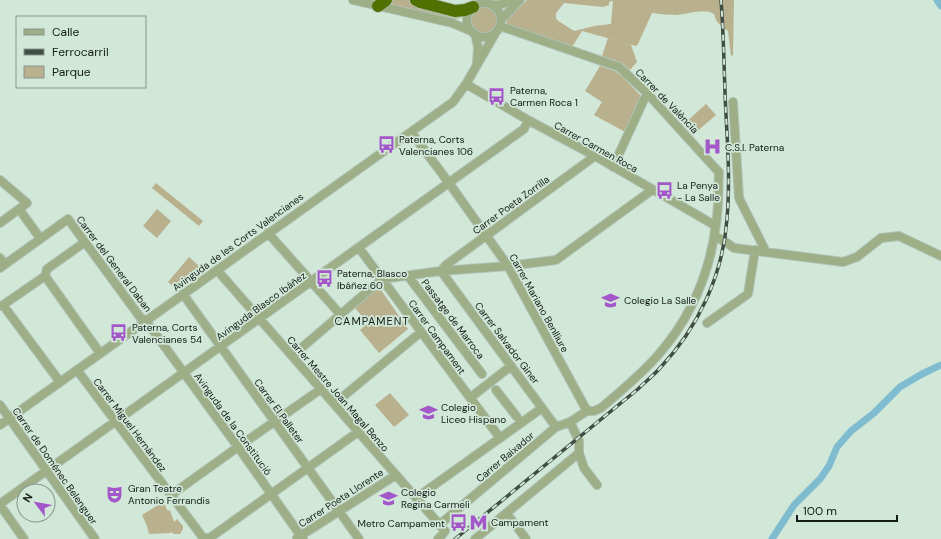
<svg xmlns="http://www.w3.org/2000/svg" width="941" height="539" font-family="'DM Sans',sans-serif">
<rect width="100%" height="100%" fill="#d1e8d9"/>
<path fill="#b9b08e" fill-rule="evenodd" d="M391 0H410L417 5 459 15 460 17V18L452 20 388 4Z
M527 0H734L733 55 731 56 728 31C721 26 716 23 714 14 704 8 689 14 677 15 669 15 660 14 652 13L638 44 636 46 582 31 572 47 524 30 507 24 506 19C513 12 520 7 527 0ZM613 1 611 24 594 26 574 31 557 20 556 18V13L564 3 603 7 609 5V2Z
M471 20a13 13 0 1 1 26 0a13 13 0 1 1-26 0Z
M608 38 631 45 637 62 630 70 622 63 602 56Z
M600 66 615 71 623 77 641 96 625 132 594 115 602 102 585 91Z
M706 104 716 115 695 133 686 122Z
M156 183 203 221 199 226 152 188Z
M157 209 171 221 157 238 143 226Z
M189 257 198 265V270L201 274 178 290 168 282Z
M379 287 408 329 379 353 360 330 368 323 355 308Z
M390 393 409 415 394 427 375 405Z
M163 502 168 511 170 510 174 522 177 519 183 526V529L180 534H174L171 532 170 533 149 534 147 526 142 515Z"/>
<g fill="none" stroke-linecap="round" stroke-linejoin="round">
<path stroke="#80bccf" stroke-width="7" d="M937 0 941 6
M772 539 794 505 820 479 829 466 837 447 851 431 874 413 900 387 922 374 941 365"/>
<defs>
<path id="minor" d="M353 0 452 23 471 31
M467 20a17 17 0 1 1 34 0a17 17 0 1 1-34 0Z
M494 5C500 5 505 4 510 0
M501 20 520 0
M500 26 619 67 647 93 715 168 719 172C718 190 719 207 716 224 710 273 691 317 659 354 642 374 621 391 601 408L594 411H587
M475 34 478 47 477 63
M466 84 528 120 595 156 716 226
M733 102 739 198 766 252
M411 132 449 183 508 266 587 411
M613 167 647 93
M0 180 27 203 19 209 40 238
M0 223 19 209
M268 233 340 314
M715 236 727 243 734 248 843 262 857 257 881 238 899 236 941 256
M359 248 500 438
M0 258 5 264
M0 268 68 219 140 317 146 321 149 325 238 447 303 539
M217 270 445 531 442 535 438 539
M441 271 556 427
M441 271 446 265 595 156
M45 276 100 353
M408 276 482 374
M183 294 359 539
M3 305 60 382
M0 306 3 305 45 276 47 269 85 242
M707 323 748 294 755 250
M292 356 382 279 441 271 508 266 556 260 652 190
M77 370 204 539
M496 390 517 417
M470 398 511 366
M334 404 421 332
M0 405 95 539
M0 425 453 102 466 84 496 32
M579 453 584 468 597 485
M171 495 238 447 321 389
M416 498 542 408
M0 504 524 129 528 120
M0 505 24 539
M507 514 526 539
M439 525 556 427 570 422 587 411
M297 538 396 475
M205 539 211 537 358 432
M475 539 579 453V441L570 422"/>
<path id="highway" d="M416 0 420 2 455 11 465 10 473 7
M378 6 386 0"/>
</defs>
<use href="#minor" stroke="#afc3b6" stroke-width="10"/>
<use href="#highway" stroke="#afc3b6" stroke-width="14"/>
<use href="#minor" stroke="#9eae87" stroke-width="8"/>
<use href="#highway" stroke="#517002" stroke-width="12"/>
<defs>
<path id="rail" d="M455 539 638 389C645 382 653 376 660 368 698 328 723 275 727 219 730 184 728 150 726 115 724 77 724 38 721 0"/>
</defs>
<use href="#rail" stroke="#404d45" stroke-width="3.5"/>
<use href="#rail" stroke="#d1e8d9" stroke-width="2" stroke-dasharray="6" stroke-linecap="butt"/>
</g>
<defs>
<symbol id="bus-bare" viewBox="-9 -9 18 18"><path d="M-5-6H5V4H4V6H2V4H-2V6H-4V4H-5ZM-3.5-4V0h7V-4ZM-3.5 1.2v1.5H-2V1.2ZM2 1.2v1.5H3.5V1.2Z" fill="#a357c9" stroke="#d1e8d9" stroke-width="2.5" paint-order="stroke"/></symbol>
<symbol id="hospital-bare" viewBox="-9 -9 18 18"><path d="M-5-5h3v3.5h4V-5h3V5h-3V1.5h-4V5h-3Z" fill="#a357c9" stroke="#d1e8d9" stroke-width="2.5" paint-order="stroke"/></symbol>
<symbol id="school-bare" viewBox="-9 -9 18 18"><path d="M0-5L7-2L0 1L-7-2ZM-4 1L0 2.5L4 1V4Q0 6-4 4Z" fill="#a357c9" stroke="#d1e8d9" stroke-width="2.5" paint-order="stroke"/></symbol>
<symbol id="theatre-bare" viewBox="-9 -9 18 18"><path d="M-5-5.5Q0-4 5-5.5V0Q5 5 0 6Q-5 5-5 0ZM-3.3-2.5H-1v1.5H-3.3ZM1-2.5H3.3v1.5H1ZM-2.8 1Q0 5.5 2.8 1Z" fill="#a357c9" stroke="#d1e8d9" stroke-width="2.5" paint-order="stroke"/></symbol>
<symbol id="metro-bare" viewBox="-9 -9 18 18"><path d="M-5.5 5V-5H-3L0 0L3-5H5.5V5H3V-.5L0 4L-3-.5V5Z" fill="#a357c9" stroke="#d1e8d9" stroke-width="2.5" paint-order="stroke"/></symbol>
</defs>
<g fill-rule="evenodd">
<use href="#bus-bare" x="484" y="84" width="25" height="25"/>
<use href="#bus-bare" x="374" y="132" width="25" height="25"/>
<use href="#hospital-bare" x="700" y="134" width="25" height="25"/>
<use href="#bus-bare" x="652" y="178" width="25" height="25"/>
<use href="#bus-bare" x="312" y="266" width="25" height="25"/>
<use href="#school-bare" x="598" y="288" width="25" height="25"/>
<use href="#bus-bare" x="106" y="320" width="25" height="25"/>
<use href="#school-bare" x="416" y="400" width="25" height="25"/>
<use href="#theatre-bare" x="102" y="482" width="25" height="25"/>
<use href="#school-bare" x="376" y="486" width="25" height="25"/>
<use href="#metro-bare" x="466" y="510" width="25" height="25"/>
<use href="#bus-bare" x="446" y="510" width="25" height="25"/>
</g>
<g text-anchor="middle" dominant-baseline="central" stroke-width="3.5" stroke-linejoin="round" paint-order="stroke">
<g font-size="10" fill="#121b15" stroke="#d1e8d9" text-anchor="start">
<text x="510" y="90">Paterna,<tspan x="510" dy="12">Carmen Roca 1</tspan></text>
<text x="399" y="139">Paterna, Corts<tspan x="399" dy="12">Valencianes 106</tspan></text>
<text x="725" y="147">C.S.I. Paterna</text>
<text x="677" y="185">La Penya<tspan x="677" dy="12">- La Salle</tspan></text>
<text x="337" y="273">Paterna, Blasco<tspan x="337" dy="12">Ibáñez 60</tspan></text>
<text x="624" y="300">Colegio La Salle</text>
<text x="132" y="327">Paterna, Corts<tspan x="132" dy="12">Valencianes 54</tspan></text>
<text x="441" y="407">Colegio<tspan x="441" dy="12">Liceo Hispano</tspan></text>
<text x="128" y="488">Gran Teatre<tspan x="128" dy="12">Antonio Ferrandis</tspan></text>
<text x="401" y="492">Colegio<tspan x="401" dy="12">Regina Carmeli</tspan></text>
<text x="491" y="522">Campament</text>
<text x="445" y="523" text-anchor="end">Metro Campament</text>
</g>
<g font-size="10" fill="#121b15" stroke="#d1e8d9">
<text transform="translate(667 101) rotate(46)">Carrer de València</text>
<text transform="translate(596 147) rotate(29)">Carrer Carmen Roca</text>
<text transform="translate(511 205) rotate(-36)">Carrer Poeta Zorrilla</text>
<text transform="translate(238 242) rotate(-36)">Avinguda de les Corts Valencianes</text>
<text transform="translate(114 264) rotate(53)">Carrer del General Daban</text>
<text transform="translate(539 303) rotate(61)">Carrer Mariano Benlliure</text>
<text transform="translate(261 306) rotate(-36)">Avinguda Blasco Ibáñez</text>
<text transform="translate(453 319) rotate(53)">Passatge de Marroca</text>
<text transform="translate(437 337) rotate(54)">Carrer Campament</text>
<text transform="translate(507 343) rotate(53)">Carrer Salvador Giner</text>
<text transform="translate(338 394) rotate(49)">Carrer Mestre Joan Magal Benzo</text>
<text transform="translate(279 411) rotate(54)">Carrer El Palleter</text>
<text transform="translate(233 424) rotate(54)">Avinguda de la Constitució</text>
<text transform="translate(130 425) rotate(53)">Carrer Miguel Hernández</text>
<text transform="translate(505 457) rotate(-40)">Carrer Baixador</text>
<text transform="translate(55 466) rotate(55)">Carrer de Doménec Belenguer</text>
<text transform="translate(341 498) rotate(-33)">Carrer Poeta Llorente</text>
</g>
<g font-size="11" letter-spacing="1" fill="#121b15" stroke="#d1e8d9">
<text x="372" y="321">CAMPAMENT</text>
</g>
</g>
<rect x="16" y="16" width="130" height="72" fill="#d1e8d9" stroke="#85968b"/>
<rect x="24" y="29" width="20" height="6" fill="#9eae87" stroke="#85968b"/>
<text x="52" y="36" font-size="12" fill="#121b15">Calle</text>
<rect x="24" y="49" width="20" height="6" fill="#404d45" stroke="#85968b"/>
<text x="52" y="56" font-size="12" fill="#121b15">Ferrocarril</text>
<rect x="24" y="66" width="20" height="12" fill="#b9b08e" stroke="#85968b"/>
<text x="52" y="76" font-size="12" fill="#121b15">Parque</text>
<g transform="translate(36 503) rotate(302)"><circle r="19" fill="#d1e8d9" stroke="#85968b"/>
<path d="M0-3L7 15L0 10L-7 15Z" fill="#a357c9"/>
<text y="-6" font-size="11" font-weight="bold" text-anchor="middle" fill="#121b15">N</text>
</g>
<path d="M797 515v6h100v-6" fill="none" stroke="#121b15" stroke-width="2"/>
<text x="803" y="515" font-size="12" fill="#121b15" stroke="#d1e8d9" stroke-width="3" paint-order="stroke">100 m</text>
</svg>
